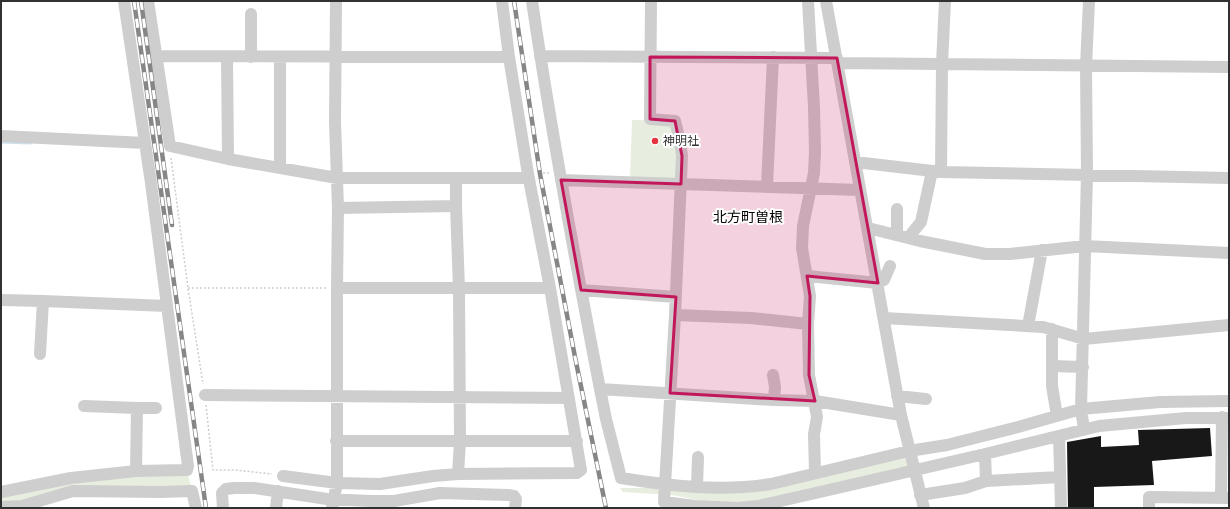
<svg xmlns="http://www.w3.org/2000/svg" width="1230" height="509" font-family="Rubik,'Noto Sans JP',sans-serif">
<rect width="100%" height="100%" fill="#fff"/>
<path fill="#e7eedf" d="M632 120 675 121 682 179 630 177Z
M909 451 914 470 738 508 672 495 623 492 620 488H750Z
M187 470 192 491H73L1 508V492Z"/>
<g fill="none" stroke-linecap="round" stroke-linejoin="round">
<path stroke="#cce0ed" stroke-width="3" d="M1 142 31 143"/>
</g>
<path fill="#181818" d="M1210 428 1212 456 1152 461 1154 485 1094 487V508H1068L1067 442 1101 436V447L1139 445 1138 430Z"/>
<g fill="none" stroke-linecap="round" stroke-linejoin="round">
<path stroke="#cecece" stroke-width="1.5" stroke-dasharray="2 2" stroke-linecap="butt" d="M171 158 188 288 203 384
M539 173H549
M188 288H326
M206 405 213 470H235L272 474"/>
<path stroke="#cecece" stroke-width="12" d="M148 1 170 146 228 159 337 178H529
M532 1C551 131 575 260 600 389L774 400 815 401 901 415
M651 1 650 119 675 121 680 141 682 156 675 315 664 502 695 506 736 508
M808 1 814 107 815 152 814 173 803 226 802 248 810 296 808 324 809 375 817 417 814 434 815 473
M826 1 901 415 924 508
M156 56 509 57
M540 56 837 58
M227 57 228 159
M251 57V14
M838 63 1229 67
M1 136 145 143
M855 162 941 172 1229 178
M280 168V57
M941 172 942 64 945 1
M456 178V206L459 289 460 441 458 474
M561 180 860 190
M767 186 773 57
M338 208 456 206
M897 209V235
M868 228 920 241 985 254H1010L1085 246 1229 253
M908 238 921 222 932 171
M807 276 878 283 884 280 890 266
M337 288H550
M581 290 676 297
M1 300 43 301 40 354
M43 301 167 306
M675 315 751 318 808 324
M884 318 1043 327 1084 339 1229 325
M1028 326 1042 250
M1052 329V386L1057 416
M1052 366 1083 367
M773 375 775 387 774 400
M600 389 606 419 621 478C670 486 722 492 771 484L909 451 947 445 1018 427 1081 409 1160 402 1229 401
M205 395 569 398
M897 396 926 399
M84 406 137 408 136 471
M137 408H156
M1084 429 1081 409 1087 175 1086 66 1089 1
M1059 436 1061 508
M336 441H577
M985 454 986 481 1060 477
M283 476 337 483 380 484 433 476 458 474 577 473 581 470 550 288 528 174 509 57 502 1
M697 487 698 457
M1 492 71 478 136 471 187 470 188 466 151 183 124 1
M920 495 965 488 986 481
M1221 498 1222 417
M1 507 22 506 73 491 160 492 192 491 196 508
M223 508 222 493 226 489 234 488H254L327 499 371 501H394L440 493 508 495 514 496 516 499 515 508
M276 508 278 491
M332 508 337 483V288L338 208 335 122 336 1
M738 508 758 506 820 492 985 454 1099 426 1186 418H1229
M1149 508V497L1229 498"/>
<defs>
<path id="rail" d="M134 1 206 508
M141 1 172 225
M514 1 540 174 575 357 606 508"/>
</defs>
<use href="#rail" stroke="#868686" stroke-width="4.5"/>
<use href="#rail" stroke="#fff" stroke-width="3" stroke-dasharray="9" stroke-linecap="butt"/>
</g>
<path fill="#c2185b" fill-opacity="0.2" stroke="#c2185b" stroke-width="3" stroke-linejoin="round" d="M650 57 837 58 878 283 807 276 810 296 809 375 815 401 670 393 676 297 581 290 561 180 681 184 682 156 675 121 650 119Z"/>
<circle fill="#e7333f" stroke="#fff" stroke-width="1.5" cx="655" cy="141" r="4"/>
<g text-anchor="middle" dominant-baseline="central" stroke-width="4" stroke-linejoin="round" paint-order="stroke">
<g font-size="12" fill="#313131" stroke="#fff" text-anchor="start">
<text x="663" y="141">神明社</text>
</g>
<g font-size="14" fill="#000" stroke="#fff">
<text x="748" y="217">北方町曽根</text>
</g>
</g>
<rect width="1230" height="509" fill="none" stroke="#313131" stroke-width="4"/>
</svg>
